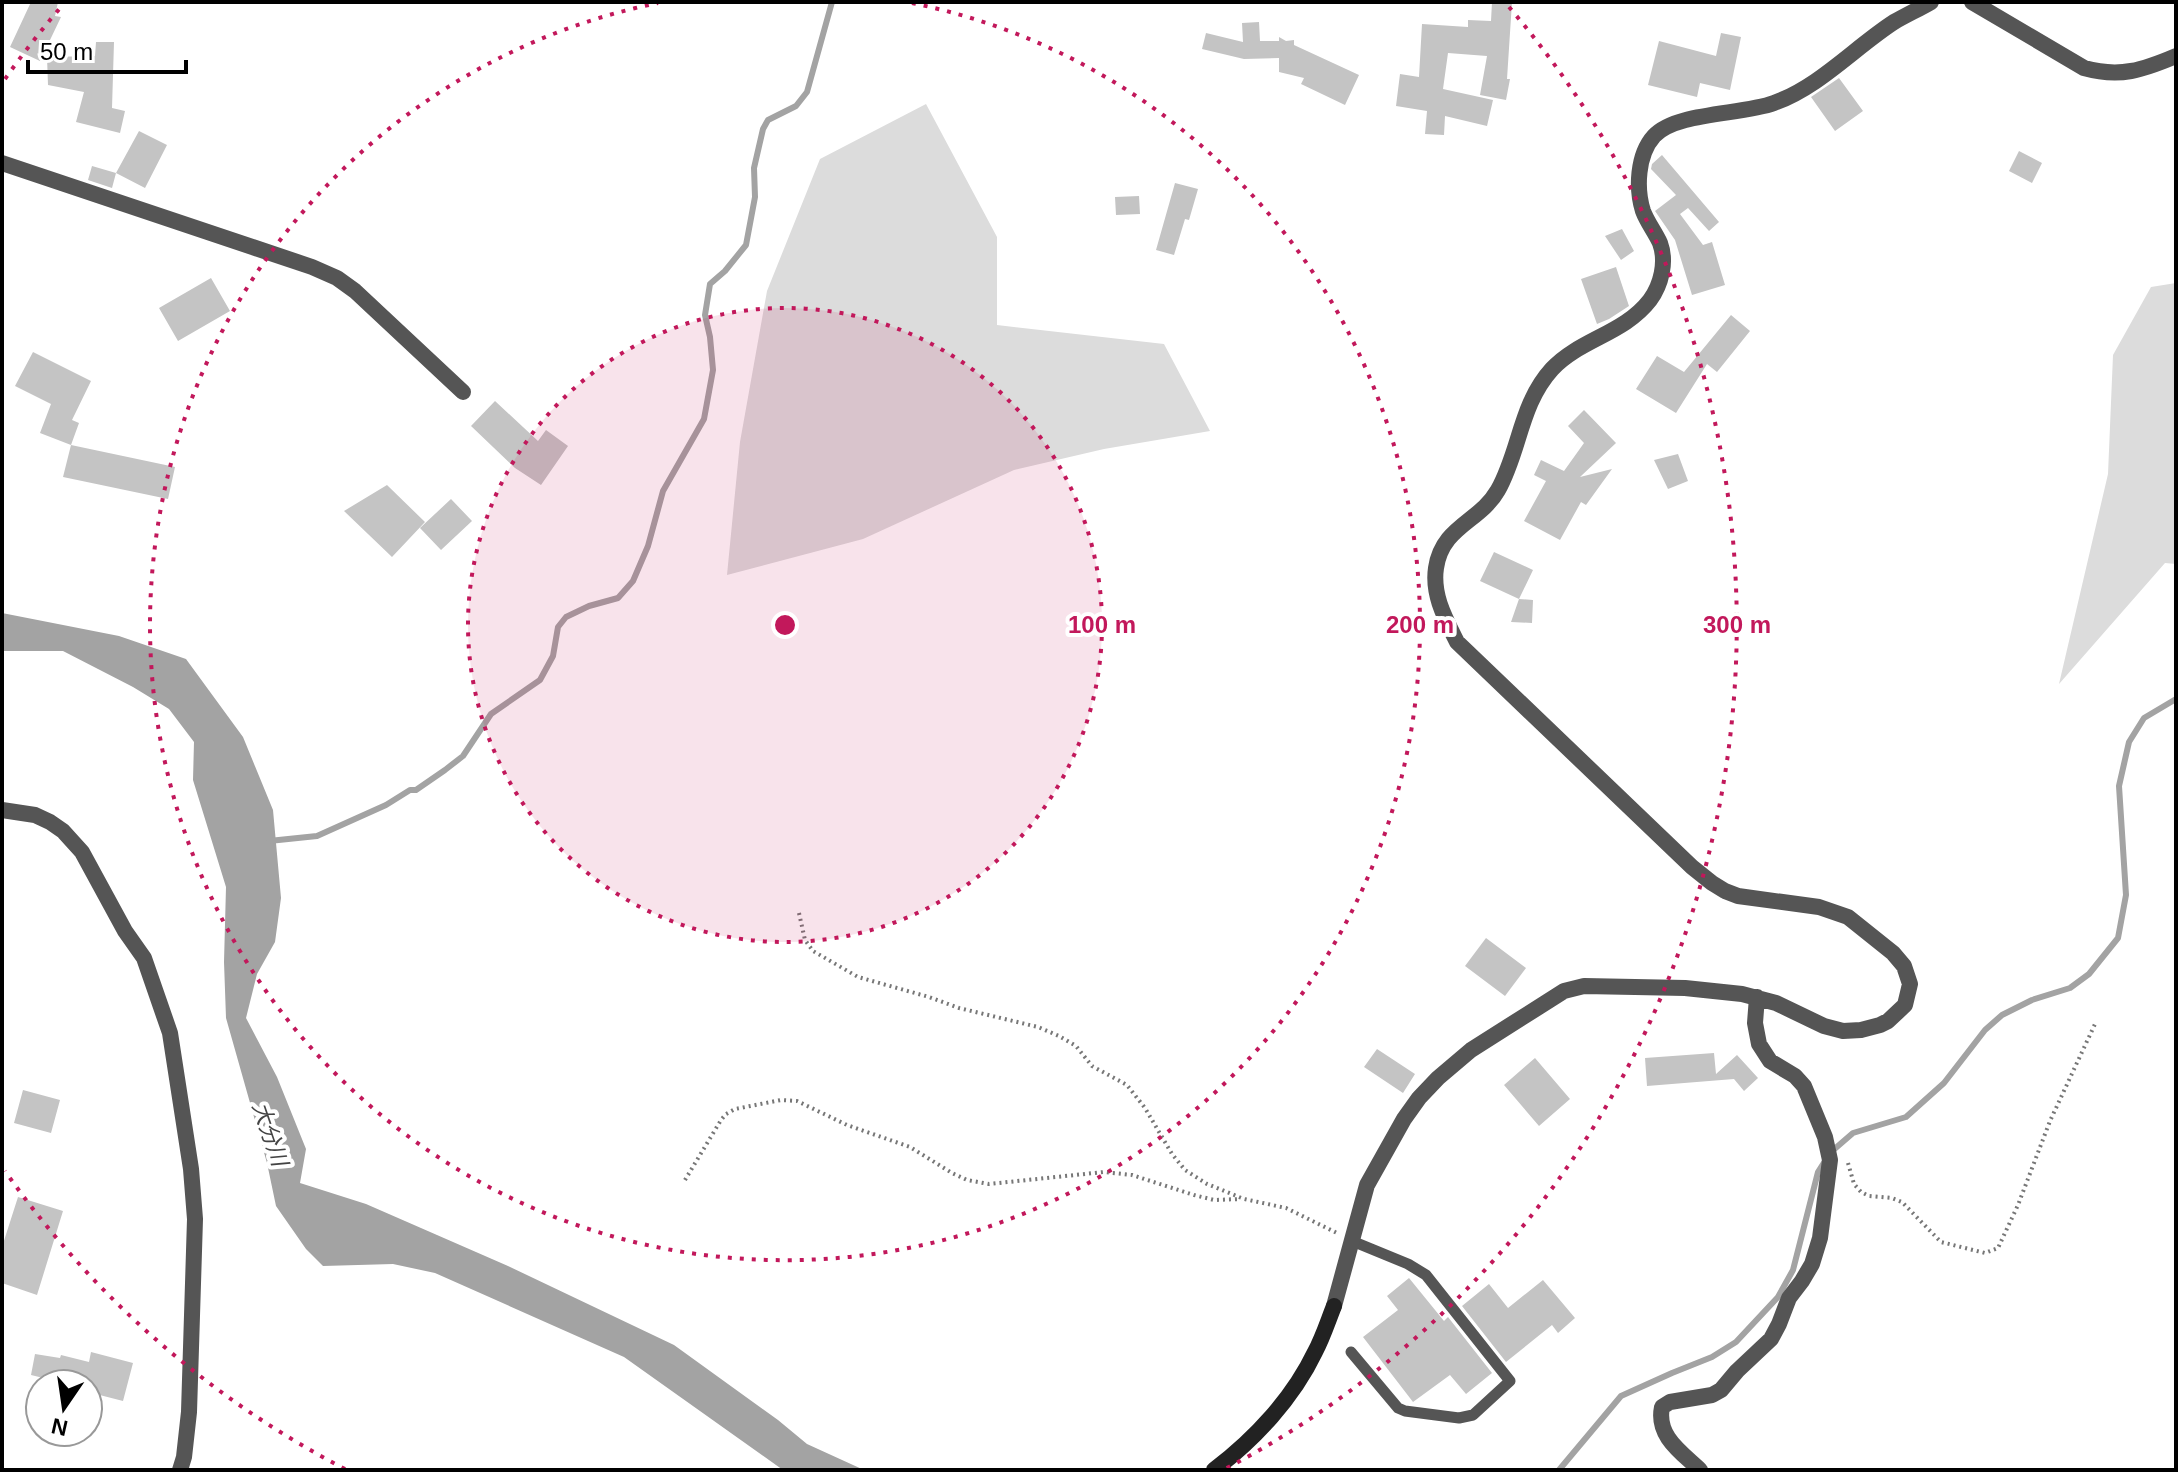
<svg xmlns="http://www.w3.org/2000/svg" width="2178" height="1472" font-family="Arial,'Noto Sans JP',sans-serif">
<rect width="100%" height="100%" fill="#fff"/>
<path fill="#dcdcdc" d="M926 104 997 237V325L1164 344 1210 431 1104 449 1014 470 863 539 727 575 740 442 767 291 820 159Z
M2176 283V564L2165 563 2059 684 2108 474 2113 355 2151 287Z"/>
<path fill="#a3a3a3" d="M2 613 119 636 186 659 243 737 273 810 281 898 275 942 257 974 246 1018 277 1077 306 1149 300 1183 366 1204 508 1266 674 1345 778 1420 807 1444 864 1470H783L624 1357 435 1273 393 1264 323 1266 306 1249 276 1206 267 1163 226 1018 224 962 226 887 193 780 194 742 169 709 133 687 63 651H2Z"/>
<g fill="none" stroke-linecap="round" stroke-linejoin="round">
<path stroke="#a3a3a3" stroke-width="6" d="M269 841 317 836 386 805 410 790H416L445 770 463 756 491 714 540 680 553 656 558 627 566 617 589 606 618 598 633 581 648 546 663 491 704 419 713 370 710 337 705 315 710 284 725 271 746 245 755 197 754 168 763 129 768 120 796 106 807 92 832 2
M1831 1152 1853 1133 1906 1117 1944 1083 1985 1030 2002 1015 2032 1000 2070 988 2089 974 2118 938 2126 895 2119 786 2129 742 2144 718 2176 699
M1559 1470 1621 1396 1672 1373 1712 1357 1736 1342 1778 1297 1793 1270 1818 1172 1825 1161"/>
</g>
<path fill="#c4c4c4" d="M31 2H58L55 16 61 17 40 61 10 47Z
M1492 2H1512L1507 79H1510L1506 100 1480 95 1487 56 1448 53 1443 89 1493 100 1487 126 1445 116 1444 135 1425 134 1427 111 1396 106 1400 74 1419 77 1422 24 1468 27V20L1491 21Z
M1259 22 1260 41H1279V37L1286 41 1294 40V45L1359 75 1345 105 1301 84 1304 78 1279 72V58L1244 59 1202 49 1206 33 1243 42 1242 23Z
M1721 33 1741 37 1730 90 1700 83 1697 97 1648 85 1659 41 1716 56Z
M96 42H114L112 108 125 111 120 133 76 122 84 92 48 85 47 57 95 56Z
M1839 78 1863 111 1835 131 1811 97Z
M139 131 167 145 145 188 116 173Z
M2019 151 2042 163 2032 183 2009 171Z
M1662 155 1719 222 1709 231 1688 208 1680 214 1703 245 1712 242 1725 285 1692 295 1675 240 1655 211 1676 195 1651 169 1652 164Z
M92 166 116 173 112 188 88 180Z
M1175 183 1198 189 1189 220 1185 219 1174 255 1156 250Z
M1139 196 1140 214 1116 215 1115 197Z
M1622 229 1634 251 1621 260 1605 236Z
M1616 267 1629 306 1609 319 1597 324 1581 279Z
M211 278 230 311 178 341 159 308Z
M1731 315 1750 331 1717 372 1707 364 1676 413 1636 389 1657 356 1684 372Z
M33 352 91 381 72 420 79 423 71 445 40 433 51 404 15 386Z
M495 401 538 441 546 430 568 446 541 485 515 468 471 426Z
M1584 410 1616 443 1580 477 1612 469 1586 505 1581 502 1560 540 1524 521 1546 481 1534 475 1541 460 1564 471 1584 443 1568 426Z
M71 445 175 467 168 499 63 477Z
M1678 454 1688 481 1668 489 1654 460Z
M387 485 425 522 392 557 344 511Z
M451 499 472 521 441 550 420 528Z
M1494 552 1533 570 1519 599 1480 581Z
M1519 599 1533 600 1532 623 1511 622Z
M1486 938 1526 968 1505 996 1465 966Z
M1377 1049 1415 1074 1403 1093 1364 1067Z
M1714 1053 1716 1074 1737 1055 1758 1078 1744 1091 1734 1079 1647 1086 1645 1058Z
M1535 1058 1570 1099 1539 1126 1504 1085Z
M23 1090 60 1100 51 1133 14 1123Z
M18 1197 63 1211 37 1295 2 1283V1247Z
M1409 1278 1444 1321 1448 1317 1492 1373 1466 1394 1450 1375 1413 1402 1363 1337 1398 1310 1387 1296Z
M1543 1280 1575 1318 1558 1333 1552 1325 1506 1362 1462 1306 1489 1284 1508 1308Z
M91 1352 133 1363 123 1401 88 1392V1384H68L31 1375 35 1354 60 1358 61 1355 89 1362Z"/>
<g fill="none" stroke-linecap="round" stroke-linejoin="round">
<path stroke="#777" stroke-width="4" stroke-dasharray="2 4" stroke-linecap="butt" d="M799 913 805 940 813 951 858 977 929 997 959 1008 1038 1027 1059 1036 1076 1046 1092 1066 1127 1085 1145 1108 1172 1154 1185 1170 1207 1184 1244 1199 1286 1208 1337 1233
M1848 1163 1854 1184 1861 1192 1869 1196 1892 1198 1902 1202 1941 1242 1985 1253 1998 1248 2018 1205 2050 1121 2095 1024
M685 1180 721 1120 726 1114 735 1109 781 1100 797 1101 847 1125 910 1147 952 1173 967 1180 989 1184 1104 1172 1132 1175 1194 1195 1214 1200 1241 1199"/>
<path stroke="#555" stroke-width="11" d="M1351 1352 1398 1408 1405 1411 1459 1418 1473 1415 1510 1381 1426 1275 1408 1264 1352 1241"/>
<path stroke="#555" stroke-width="16" d="M1972 2 2084 68C2120 78 2143 70 2176 56
M2 163 312 267 337 278 355 291 463 392
M2 810 35 815 50 822 63 831 82 852 125 931 144 958 170 1033 191 1169 195 1219 189 1412 184 1457 180 1470
M1334 1306 1367 1185 1404 1119 1419 1098 1438 1078 1471 1050 1564 991 1584 986 1635 987 1685 988 1742 994 1776 1003 1824 1026 1843 1031 1861 1030 1880 1025 1888 1021 1905 1005 1910 984 1904 966 1893 953 1848 917 1819 907 1738 896 1725 891 1712 883 1692 867 1457 642C1445 618 1432 595 1436 568 1442 526 1480 522 1498 490 1520 451 1520 404 1552 369 1580 339 1624 334 1650 300 1661 285 1667 262 1660 243 1655 232 1647 222 1643 211 1636 189 1637 155 1654 136 1676 112 1742 115 1774 103 1819 87 1854 48 1894 22 1906 15 1919 9 1931 2
M1700 1470C1681 1452 1656 1436 1662 1407L1670 1402 1712 1395 1721 1390 1737 1371 1771 1339 1779 1324 1789 1298 1802 1281 1812 1264 1820 1238 1830 1160 1825 1137 1804 1086 1795 1076 1770 1061 1759 1044 1755 1023 1757 997"/>
<path stroke="#222" stroke-width="16" d="M1214 1470C1255 1439 1293 1398 1315 1352 1323 1337 1328 1321 1334 1306"/>
</g>
<circle cx="785" cy="625" r="317" fill="#c2185b" fill-opacity=".12"/>
<g fill="none" stroke="#c2185b" stroke-width="4" stroke-dasharray="4 8">
<circle cx="785" cy="625" r="317"/>
<path d="M912 3A635 635 0 1 1 658 3"/>
<path d="M345 1469A952 952 0 0 1 5 1171M5 79A952 952 0 0 1 61 7M1509 7A952 952 0 0 1 1225 1469"/>
</g>
<g text-anchor="middle" dominant-baseline="central" stroke-width="8" stroke-linejoin="round" paint-order="stroke">
<g font-size="22" font-style="italic" fill="#444" stroke="#fff">
<text transform="translate(270 1134) rotate(71)">大分川</text>
</g>
</g>
<circle cx="785" cy="625" r="12" fill="#c2185b" stroke="#fff" stroke-width="4"/>
<g font-size="24" text-anchor="middle" font-weight="bold" fill="#c2185b" stroke="#fff" stroke-width="8" stroke-linejoin="round" paint-order="stroke">
<text x="1102" y="633">100 m</text>
<text x="1420" y="633">200 m</text>
<text x="1737" y="633">300 m</text>
</g>
<rect width="2178" height="1472" fill="none" stroke="#000000" stroke-width="8"/>
<g transform="translate(64 1408) rotate(193)"><circle r="38" fill="#ffffff" stroke="#999999" stroke-width="2"/>
<path d="M0-6L14 30L0 20L-14 30Z" fill="#000000"/>
<text y="-12" font-size="22" font-weight="bold" text-anchor="middle" fill="#000000">N</text>
</g>
<path d="M28 60v12h158v-12" fill="none" stroke="#000000" stroke-width="4"/>
<text x="40" y="60" font-size="24" fill="#000000" stroke="#ffffff" stroke-width="6" paint-order="stroke">50 m</text>
</svg>
